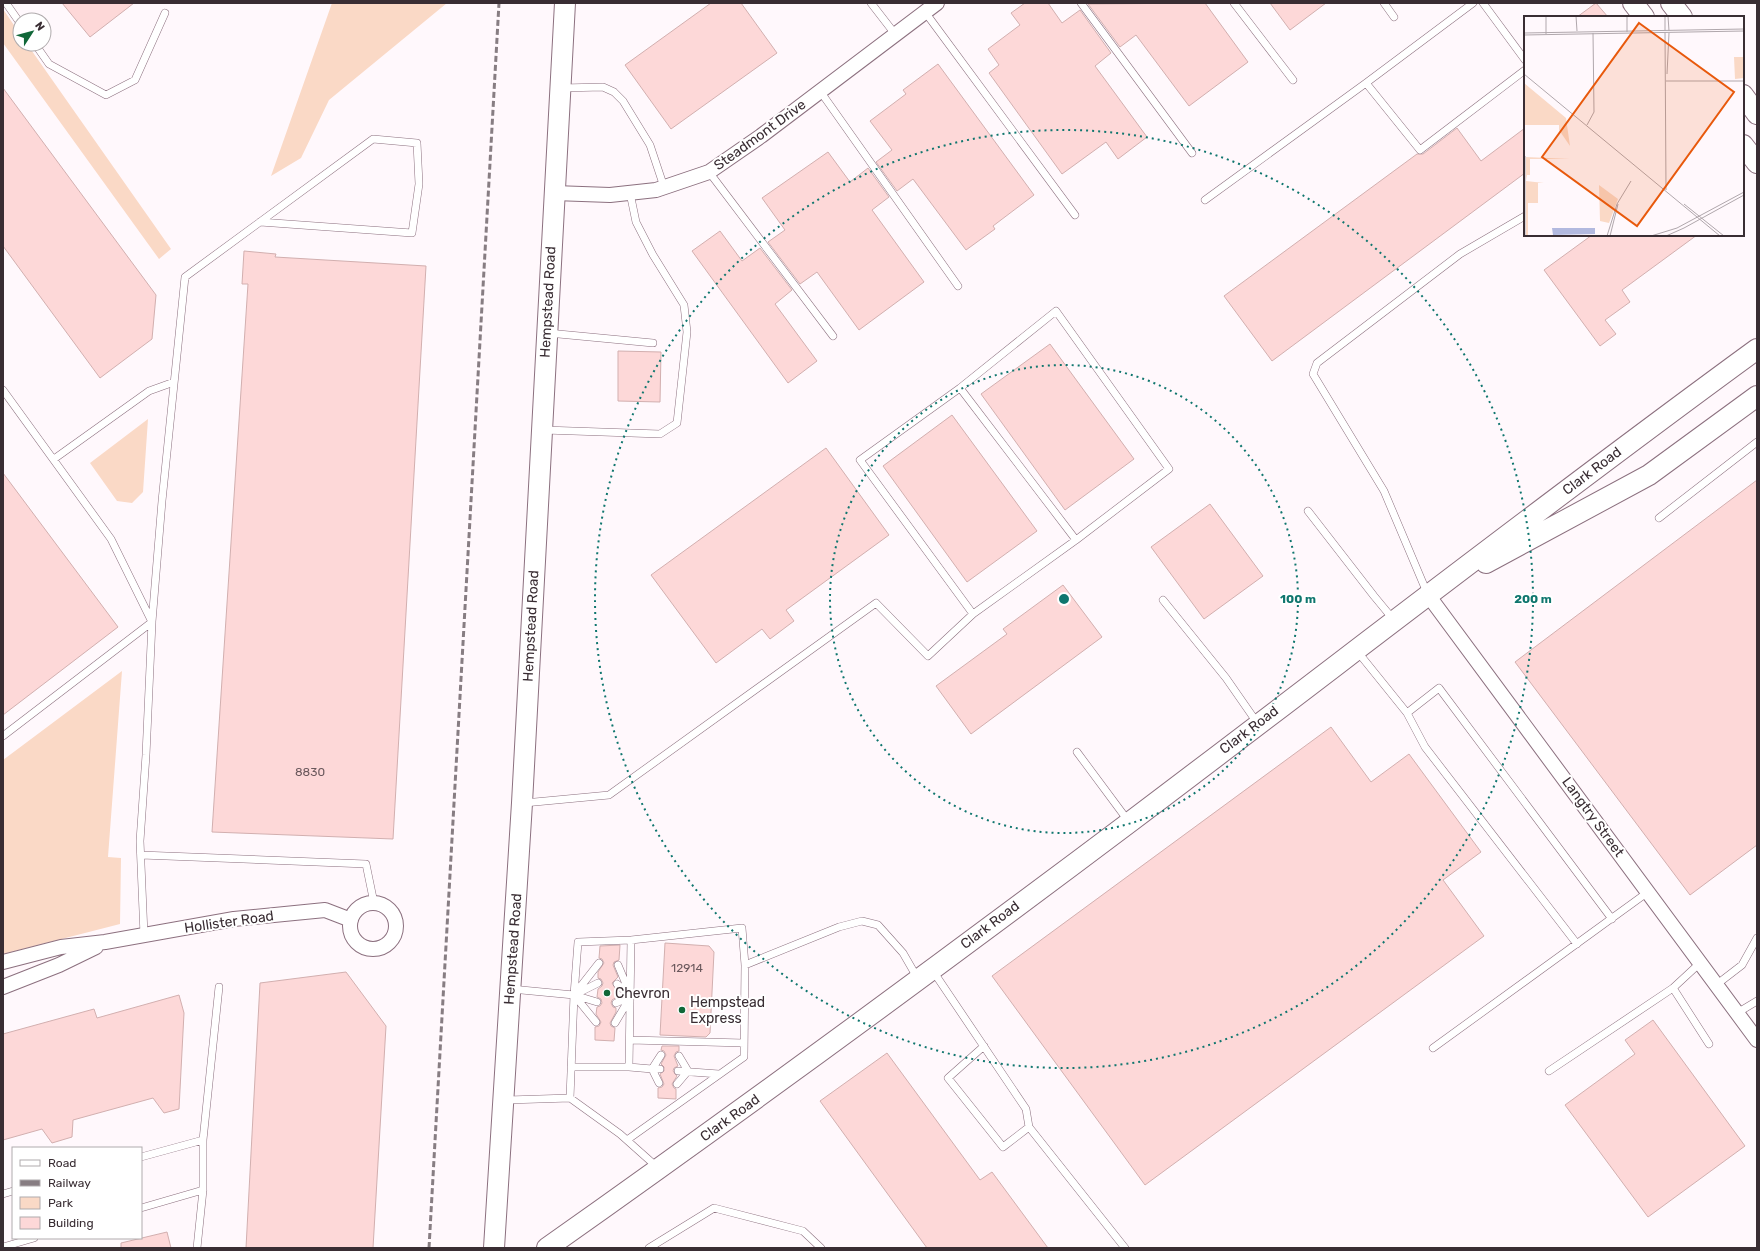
<svg xmlns="http://www.w3.org/2000/svg" width="1760" height="1251" font-family="Rubik,sans-serif">
<rect width="100%" height="100%" fill="#fff8fc"/>
<path fill="#fad9c6" d="M332 3H447L329 100 301 158 271 176Z
M3 9 20 34V44H27L171 249 159 259 3 43Z
M148 419 143 492 132 503 117 501 90 463Z
M122 671 108 857 121 858 120 924 3 954V760Z"/>
<path fill="#fdd8d8" stroke="#d2afaf" d="M62 3H134L90 37Z
M711 3H741L777 53 671 129 625 65Z
M1025 3H1048L1062 23 1080 10 1111 53 1095 66 1147 137 1118 159 1106 142 1062 174 989 73 999 65 988 49 1020 25 1011 13Z
M1205 3 1248 62 1189 106 1136 35 1120 47 1088 4Z
M1270 3H1326L1290 30Z
M1596 3 1608 17H1577Z
M938 64 1034 195 993 226 995 229 966 250 913 179 897 191 876 162 892 150 870 121 906 94 903 90Z
M3 88 156 295 152 339 100 378 3 246Z
M1457 128 1481 161 1525 128V173L1272 361 1224 296 1417 154H1423Z
M828 152 850 182 868 168 889 197 872 210 924 282 859 330 817 272 800 284 768 242 785 230 762 198Z
M720 231 742 261 760 248 792 290 775 304 817 361 788 383 692 251Z
M1592 235H1697L1622 290 1630 302 1605 320 1616 334 1600 346 1544 270Z
M244 251 276 254 275 257 426 266 393 839 212 832 248 284H242Z
M1050 344 1134 459 1065 510 981 394Z
M618 351 661 352 660 402 618 401Z
M952 415 1037 531 967 582 883 466Z
M826 448 889 535 786 610 794 621 770 639 762 629 716 663 651 575Z
M3 473 118 627 3 715Z
M1757 480V845L1690 895 1515 662Z
M1210 504 1263 576 1204 619 1151 547Z
M1063 585 1102 637 971 734 936 686 1007 634 1003 629Z
M1331 727 1371 782 1409 754 1481 852 1443 880 1484 936 1145 1185 992 976Z
M665 943 709 946 714 952 710 1033 706 1037 660 1035Z
M620 945 619 960 614 962 613 965 618 977 612 983 617 991V997L612 1000 611 1003 613 1007 616 1008V1012L610 1023 611 1026 615 1028 614 1041 595 1040V1027L599 1026 601 1022 596 1014 597 1007 600 1006 602 1003 601 999 597 997 598 989 602 986 603 983 601 979 598 978V972L604 963 602 959 599 958 600 946Z
M346 972 386 1026 373 1248H246L260 983Z
M179 995 184 1013 179 1109 164 1113 153 1098 73 1120 72 1137 52 1143 42 1129 3 1140V1034L94 1009 97 1018Z
M1653 1020 1745 1146 1648 1217 1565 1105 1635 1054 1625 1040Z
M662 1046H679V1051L676 1052 674 1056 678 1066 674 1068 673 1071 677 1076 672 1084 674 1088 676 1089V1099L658 1098V1088L662 1087 664 1084 660 1074 664 1071V1067L661 1064 666 1055 664 1051 661 1050Z
M887 1053 980 1180 992 1172 1048 1248H927L820 1101Z
M167 1232 171 1248H121V1243Z"/>
<g fill="none" stroke-linecap="round" stroke-linejoin="round">
<defs>
<path id="lane" d="M6 3 20 23
M871 3 895 34
M1081 3 1192 153
M1234 3 1293 80
M1384 3 1394 17
M1483 3 1525 60
M925 12 1075 215
M35 44 49 64 106 95 135 80 165 13
M1366 83 1420 150 1525 70
M562 88 603 87 614 92 623 101 650 145 664 187
M820 91 958 286
M709 172 833 336
M1205 200 1366 83 1473 3
M548 333 653 343
M960 388 1076 540
M3 390 111 539 152 622 3 736
M544 430 660 434 677 423 687 332 684 305 653 255 636 222 630 193
M54 459 149 391 174 382
M1308 511 1374 596 1393 619
M1659 518 1757 442
M1428 595 1384 491 1313 374 1317 363 1460 254 1525 216
M1163 600 1226 678 1258 724
M1357 651 1407 713 1439 688 1612 919
M1407 713 1425 747 1577 944
M1077 752 1129 822
M524 803 609 795 876 603 928 656 973 614 1076 540 1169 469 1056 311 960 388 860 460 973 614
M141 855 366 864 374 903
M144 935 140 841 146 755 152 622 162 501 185 277 373 139 417 143 419 184 412 233 260 222
M631 940 629 1067 652 1069 661 1055
M745 965 839 927 862 921 878 925 903 953 918 979
M933 971 1026 1109 1029 1127 1125 1248
M1716 985 1742 965 1757 938
M1673 988 1709 1044
M511 989 574 995 570 1098
M576 994 598 983
M574 995 578 942 631 940 742 928 745 965 744 1057 627 1140
M574 995 597 1002
M616 1003 631 996 617 984
M1737 1013 1757 1001
M596 1022 574 995 599 963
M615 1023 631 996 618 965
M630 1040 744 1043
M984 1046 948 1078 1003 1147 1029 1127
M1433 1048 1648 892
M679 1056 688 1071
M571 1067H629
M678 1071 719 1074
M1549 1071 1673 988 1700 963
M659 1083 652 1069H660
M677 1084 688 1071
M505 1100 570 1098 620 1134 657 1167
M141 1157 203 1140
M3 1194 13 1191
M141 1208 203 1190
M3 1247 34 1238
M197 1248 203 1190V1140L219 987
M649 1248 714 1208 803 1231 821 1248"/>
<path id="street" d="M554 193 610 195 656 190 709 172 761 136 937 3
M1428 595 1757 1040
M350 926a23 23 0 1 1 46 0a23 23 0 1 1-46 0Z
M3 962 61 947 105 942 234 919 325 910 351 920
M3 987 59 965 96 947"/>
<path id="secondary" d="M1633 3 1644 17
M1671 3 1682 17
M1743 95 1757 114
M1743 145 1757 163
M1486 563 1649 475 1757 396
M494 1248 522 803 565 3
M547 1248C745 1108 940 965 1134 819 1342 662 1547 502 1757 349"/>
</defs>
<use href="#lane" stroke="#8c707f" stroke-width="8"/>
<use href="#street" stroke="#8c707f" stroke-width="16"/>
<use href="#secondary" stroke="#8c707f" stroke-width="22"/>
<use href="#lane" stroke="#fff" stroke-width="7"/>
<use href="#street" stroke="#fff" stroke-width="14"/>
<use href="#secondary" stroke="#fff" stroke-width="20"/>
<path stroke="#877d82" stroke-width="3" stroke-dasharray="6 3" stroke-linecap="butt" d="M429 1248 499 3"/>
</g>
<g fill="none" stroke="#0f766e" stroke-width="2" stroke-dasharray="2 4">
<circle cx="1064" cy="599" r="234"/>
<circle cx="1064" cy="599" r="469"/>
</g>
<g fill="#106738" stroke="#fff" stroke-width="1.5">
<circle cx="607" cy="993" r="4"/>
<circle cx="682" cy="1010" r="4"/>
</g>
<g text-anchor="middle" dominant-baseline="central" stroke-width="4" stroke-linejoin="round" paint-order="stroke">
<g font-size="12" fill="#6a585c">
<text x="310" y="772">8830</text>
<text x="687" y="968">12914</text>
</g>
<g font-size="14" fill="#392d33" stroke="#fff">
<text transform="translate(760 135) rotate(-36)">Steadmont Drive</text>
<text transform="translate(548 302) rotate(-87)">Hempstead Road</text>
<text transform="translate(1592 471) rotate(-37)">Clark Road</text>
<text transform="translate(531 626) rotate(-87)">Hempstead Road</text>
<text transform="translate(1249 730) rotate(-37)">Clark Road</text>
<text transform="translate(1593 817) rotate(54)">Langtry Street</text>
<text transform="translate(229 922) rotate(-8)">Hollister Road</text>
<text transform="translate(990 925) rotate(-37)">Clark Road</text>
<text transform="translate(513 949) rotate(-86)">Hempstead Road</text>
<text transform="translate(730 1118) rotate(-36)">Clark Road</text>
</g>
<g font-size="14" fill="#392d33" stroke="#fff" text-anchor="start">
<text x="615" y="993">Chevron</text>
<text x="690" y="1002">Hempstead<tspan x="690" dy="16">Express</tspan></text>
</g>
</g>
<g transform="translate(1524 16)">
<rect width="220" height="220" fill="#fff8fc"/>
<path d="M210 41H220V62L211 63ZM0 67 42 102 46 130 35 114V109H0ZM2 141 46 143H6V159H3L2 165 20 167H14V187H4V220H2ZM75 169 94 183 85 207 76 205Z" fill="#fad9c6"/>
<path d="M28 212H71V218L29 219Z" fill="#b2b9df"/>
<path fill="none" stroke="#b0a7ac" stroke-width="1" d="M22 0V18M52 0 53 15M103 0V16M141 0V15M144 0 145 15M141 16 142 174M0 17 220 13M0 19 220 15M0 58 196 220M143 58 145 17M142 65H220M63 109 70 96 69 17M160 188 200 220M1 220V140M83 220 93 188 107 165M86 220 94 188M127 220 153 212 220 176M142 220 160 212 220 179"/>
<path fill="#e8590c" fill-opacity="0.15" stroke="#e8590c" stroke-width="2" d="M115 7 210 76 113 210 18 141Z"/>
<rect width="220" height="220" fill="none" stroke="#392d33" stroke-width="2"/>
</g>
<circle cx="1064" cy="599" r="6" fill="#0f766e" stroke="#fff" stroke-width="2"/>
<g font-size="12" text-anchor="middle" font-weight="bold" fill="#0f766e" stroke="#fff" stroke-width="4" stroke-linejoin="round" paint-order="stroke">
<text x="1298" y="603">100 m</text>
<text x="1533" y="603">200 m</text>
</g>
<rect width="1760" height="1251" fill="none" stroke="#392d33" stroke-width="8"/>
<rect x="12" y="1147" width="130" height="92" fill="#ffffff" stroke="#b0abad"/>
<rect x="20" y="1160" width="20" height="6" fill="#ffffff" stroke="#b0abad"/>
<text x="48" y="1167" font-size="12" fill="#392d33">Road</text>
<rect x="20" y="1180" width="20" height="6" fill="#877d82" stroke="#b0abad"/>
<text x="48" y="1187" font-size="12" fill="#392d33">Railway</text>
<rect x="20" y="1197" width="20" height="12" fill="#fad9c6" stroke="#b0abad"/>
<text x="48" y="1207" font-size="12" fill="#392d33">Park</text>
<rect x="20" y="1217" width="20" height="12" fill="#fdd8d8" stroke="#b0abad"/>
<text x="48" y="1227" font-size="12" fill="#392d33">Building</text>
<g transform="translate(32 32) rotate(54)"><circle r="19" fill="#ffffff" stroke="#b0abad"/>
<path d="M0-3L7 15L0 10L-7 15Z" fill="#106738"/>
<text y="-6" font-size="11" font-weight="bold" text-anchor="middle" fill="#392d33">N</text>
</g>
</svg>
